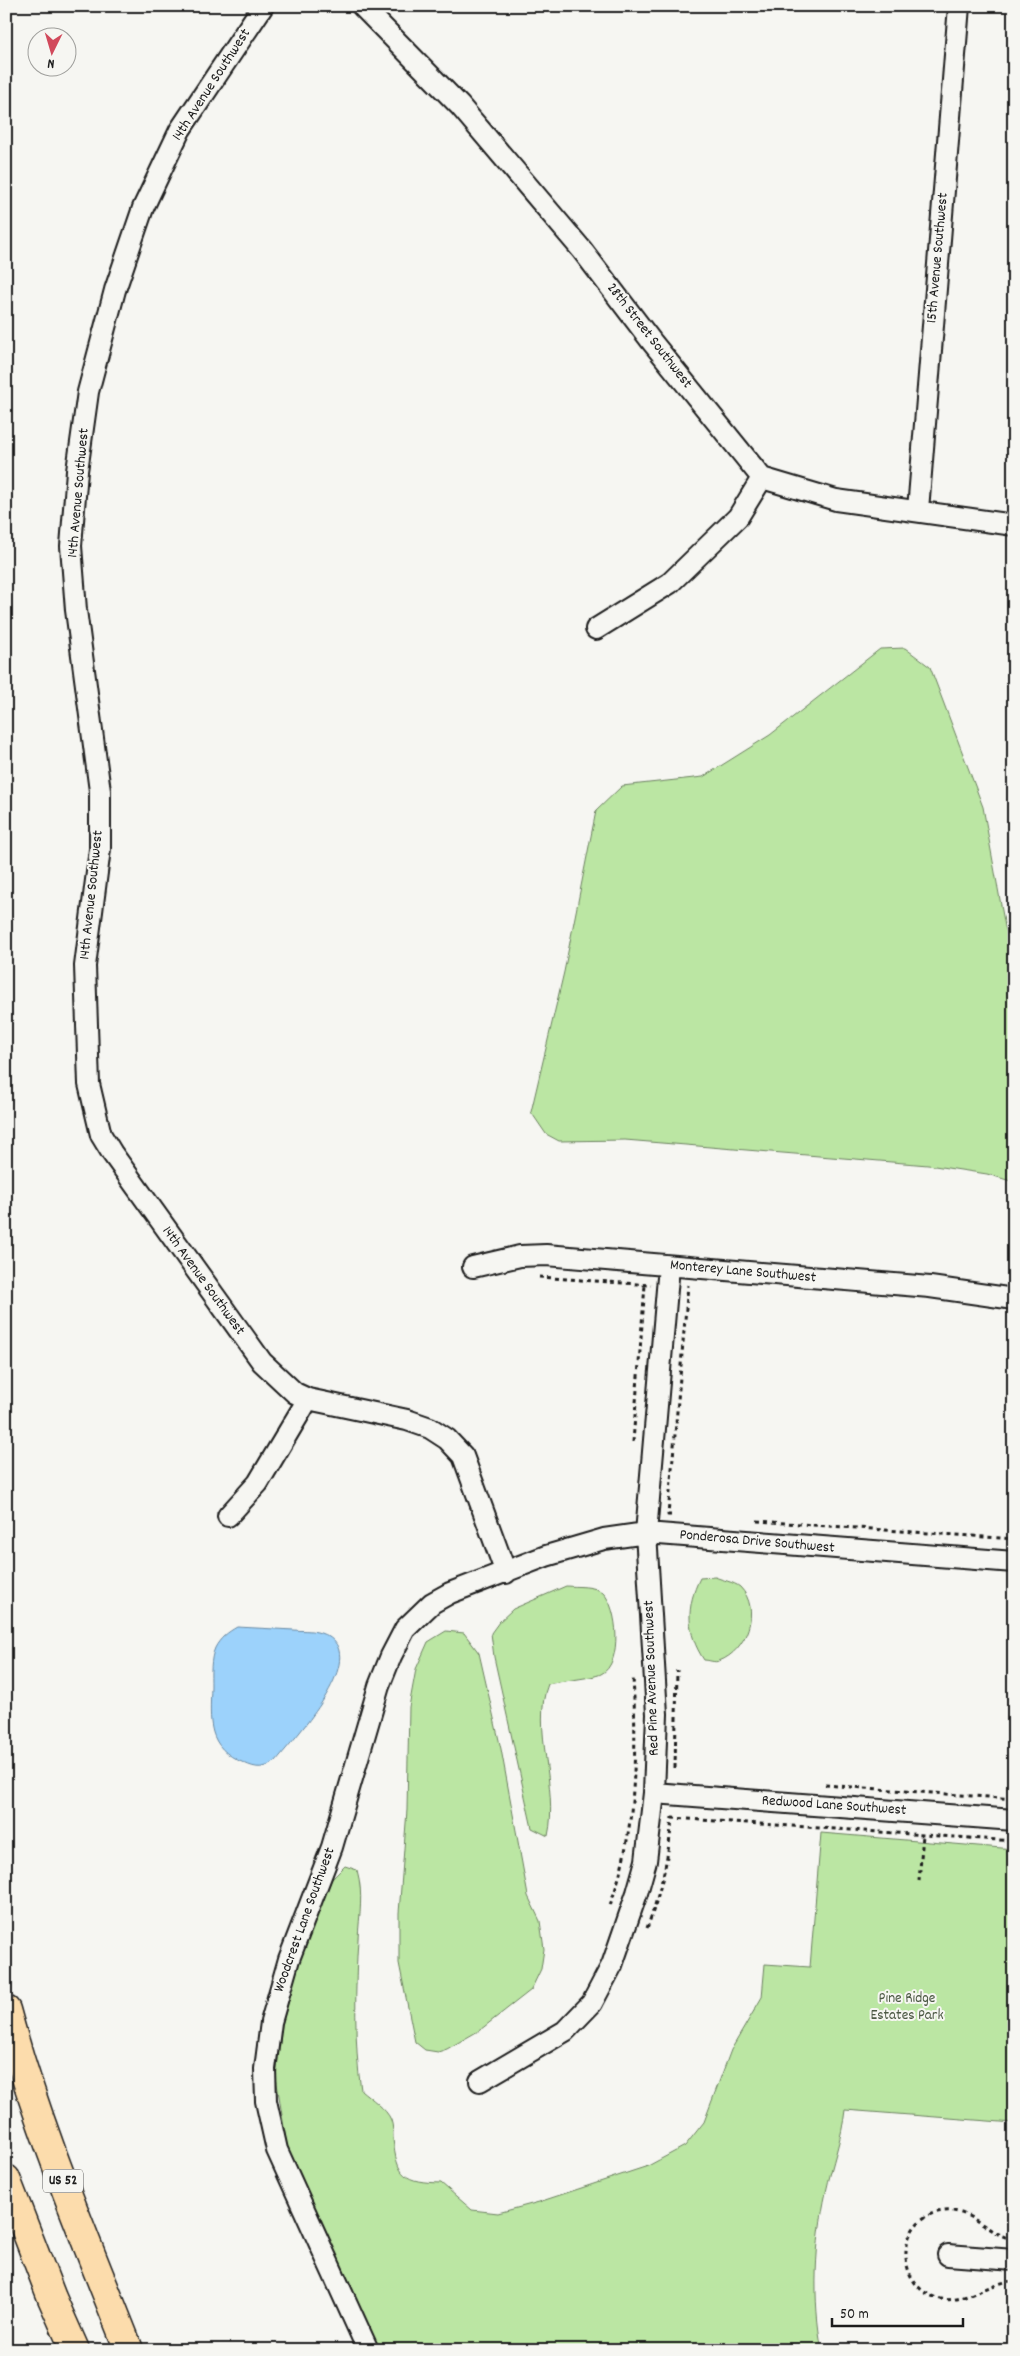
<svg xmlns="http://www.w3.org/2000/svg" width="1020" height="2356" font-family="Dekko,sans-serif">
<rect width="100%" height="100%" fill="#f6f6f2"/>
<filter id="ink" filterUnits="userSpaceOnUse"><feTurbulence type="fractalNoise" baseFrequency=".02" numOctaves="2"/><feDisplacementMap in="SourceGraphic" scale="10" xChannelSelector="R" yChannelSelector="G"/><feConvolveMatrix kernelMatrix="1 2 1 2 8 2 1 2 1" color-interpolation-filters="sRGB"/></filter>
<g filter="url(#ink)">
<path fill="#bbe6a3" stroke="#6c8160" d="M905 648 930 667 983 807 1005 927 1014 950V1182L987 1174 928 1165 625 1140 559 1141 546 1134 531 1112 564 972 596 811 622 786 703 777 770 735 880 649Z
M715 1577C722 1580 734 1582 740 1587 762 1609 747 1651 719 1661 715 1663 709 1660 704 1660 686 1633 686 1606 700 1578Z
M566 1586C576 1587 595 1585 603 1593 618 1607 623 1664 601 1674 593 1678 560 1681 548 1684 531 1727 559 1787 548 1836L532 1828 494 1657 491 1633 499 1622 513 1609Z
M446 1631 464 1633 479 1653 501 1749 528 1896 540 1921 544 1949 541 1969 531 1990 480 2030 447 2049 438 2052 425 2050 415 2042 399 1963V1913L407 1810 409 1707 416 1669 428 1642Z
M821 1833 1014 1849V2123L845 2110C842 2138 832 2164 826 2192 815 2242 812 2300 822 2350H360L297 2210 276 2077 282 2025 304 1944 332 1879 345 1866 357 1870C364 1895 359 1915 358 1939 355 1985 354 2046 361 2090 370 2098 387 2109 391 2120 393 2125 393 2133 393 2139 397 2177 404 2182 441 2183L472 2210 498 2213 539 2202 648 2166 685 2146 704 2122 731 2050 762 1997 765 1964 810 1967Z"/>
<path fill="#9cd2fb" stroke="#6989a2" d="M237 1627C256 1628 275 1629 294 1630 302 1631 310 1630 317 1632 380 1648 294 1738 276 1761 264 1769 257 1769 244 1763 206 1747 210 1722 211 1686 211 1674 210 1659 215 1648 220 1638 228 1632 237 1627Z"/>
<g fill="none" stroke-linecap="round" stroke-linejoin="round">
<defs>
<path id="minor" d="M263 6 180 130 143 208 115 290 88 392 77 471 71 546 76 610 100 791V849L85 966 89 1084 101 1135 112 1153 262 1362 295 1393 308 1399 407 1420 430 1428 447 1439 463 1456 506 1573
M362 6 460 106 582 250 652 342 762 478 836 500 1014 525
M918 510 959 6
M596 629 670 583 738 517 762 478
M473 1267 520 1256 546 1255 930 1287 1014 1299
M228 1516 258 1483 308 1399
M654 1793 1014 1820
M480 2081 565 2031 592 2003 612 1965 637 1893 646 1861 654 1793 657 1714 646 1533 669 1266
M948 2255 1014 2260
M368 2350 277 2150 266 2101 265 2069 271 2022 289 1959 332 1847 379 1686 391 1656 405 1629 432 1603 450 1593 546 1556 604 1539 646 1533 1014 1562"/>
<path id="motorway" d="M6 2010C37 2126 85 2238 129 2350
M6 2179 52 2298 75 2350"/>
</defs>
<use href="#minor" stroke="#1c1c1c" stroke-width="24"/>
<use href="#motorway" stroke="#1c1c1c" stroke-width="31"/>
<path stroke="#1c1c1c" stroke-width="3" stroke-dasharray="4 4" stroke-linecap="butt" d="M539 1277 651 1285
M633 1442 645 1285
M671 1515H668L688 1285
M757 1521 1014 1539
M675 1768 677 1670
M825 1785 1014 1799
M672 1818 1014 1841
M919 1881 923 1835
M610 1905C636 1836 637 1751 633 1677
M647 1928C661 1891 669 1856 672 1817
M1014 2239C988 2236 972 2208 944 2211 896 2215 893 2285 937 2298 964 2306 987 2282 1014 2281"/>
<use href="#minor" stroke="#f6f6f2" stroke-width="20"/>
<use href="#motorway" stroke="#fcdcac" stroke-width="28"/>
</g>
</g>
<g text-anchor="middle" dominant-baseline="central" stroke-width="4" stroke-linejoin="round" paint-order="stroke">
<rect fill="#f6f6f2" stroke="#5d5d5c" stroke-width="1" x="43" y="2169.5" width="40" height="23" rx="4"/>
<g font-size="14" font-weight="bold" fill="#1c1c1c">
<text x="63" y="2181">US 52</text>
</g>
<g font-size="15" fill="#1c1c1c" stroke="#f6f6f2">
<text transform="translate(212 85) rotate(-57)">14th Avenue Southwest</text>
<text transform="translate(938 258) rotate(-85)">15th Avenue Southwest</text>
<text transform="translate(649 336) rotate(52)">28th Street Southwest</text>
<text transform="translate(79 493) rotate(-85)">14th Avenue Southwest</text>
<text transform="translate(92 895) rotate(-84)">14th Avenue Southwest</text>
<text transform="translate(743 1272) rotate(5)">Monterey Lane Southwest</text>
<text transform="translate(203 1281) rotate(54)">14th Avenue Southwest</text>
<text transform="translate(757 1542) rotate(5)">Ponderosa Drive Southwest</text>
<text transform="translate(652 1678) rotate(-92)">Red Pine Avenue Southwest</text>
<text transform="translate(834 1806) rotate(4)">Redwood Lane Southwest</text>
<text transform="translate(305 1920) rotate(-70)">Woodcrest Lane Southwest</text>
</g>
<g font-size="15" fill="#4c5944" stroke="#f6f6f2">
<text x="907" y="1999">Pine Ridge<tspan x="907" dy="17">Estates Park</tspan></text>
</g>
</g>
<rect width="1020" height="2356" fill="none" stroke="#f6f6f2" stroke-width="25"/>
<rect x="12" y="12" width="995" height="2331" fill="none" stroke="#1c1c1c" stroke-width="2" filter="url(#ink)"/>
<g transform="translate(52 52) rotate(185)"><circle r="24" fill="#f6f6f2" stroke="#9f9f9c"/>
<path d="M0-4L9 19L0 12L-9 19Z" fill="#d1495b"/>
<text y="-8" font-size="14" font-weight="bold" text-anchor="middle" fill="#1c1c1c">N</text>
</g>
<path d="M832 2318v8h131v-8" fill="none" stroke="#1c1c1c" stroke-width="2.5"/>
<text x="840" y="2318" font-size="15" fill="#1c1c1c" stroke="#f6f6f2" stroke-width="4" paint-order="stroke">50 m</text>
</svg>
